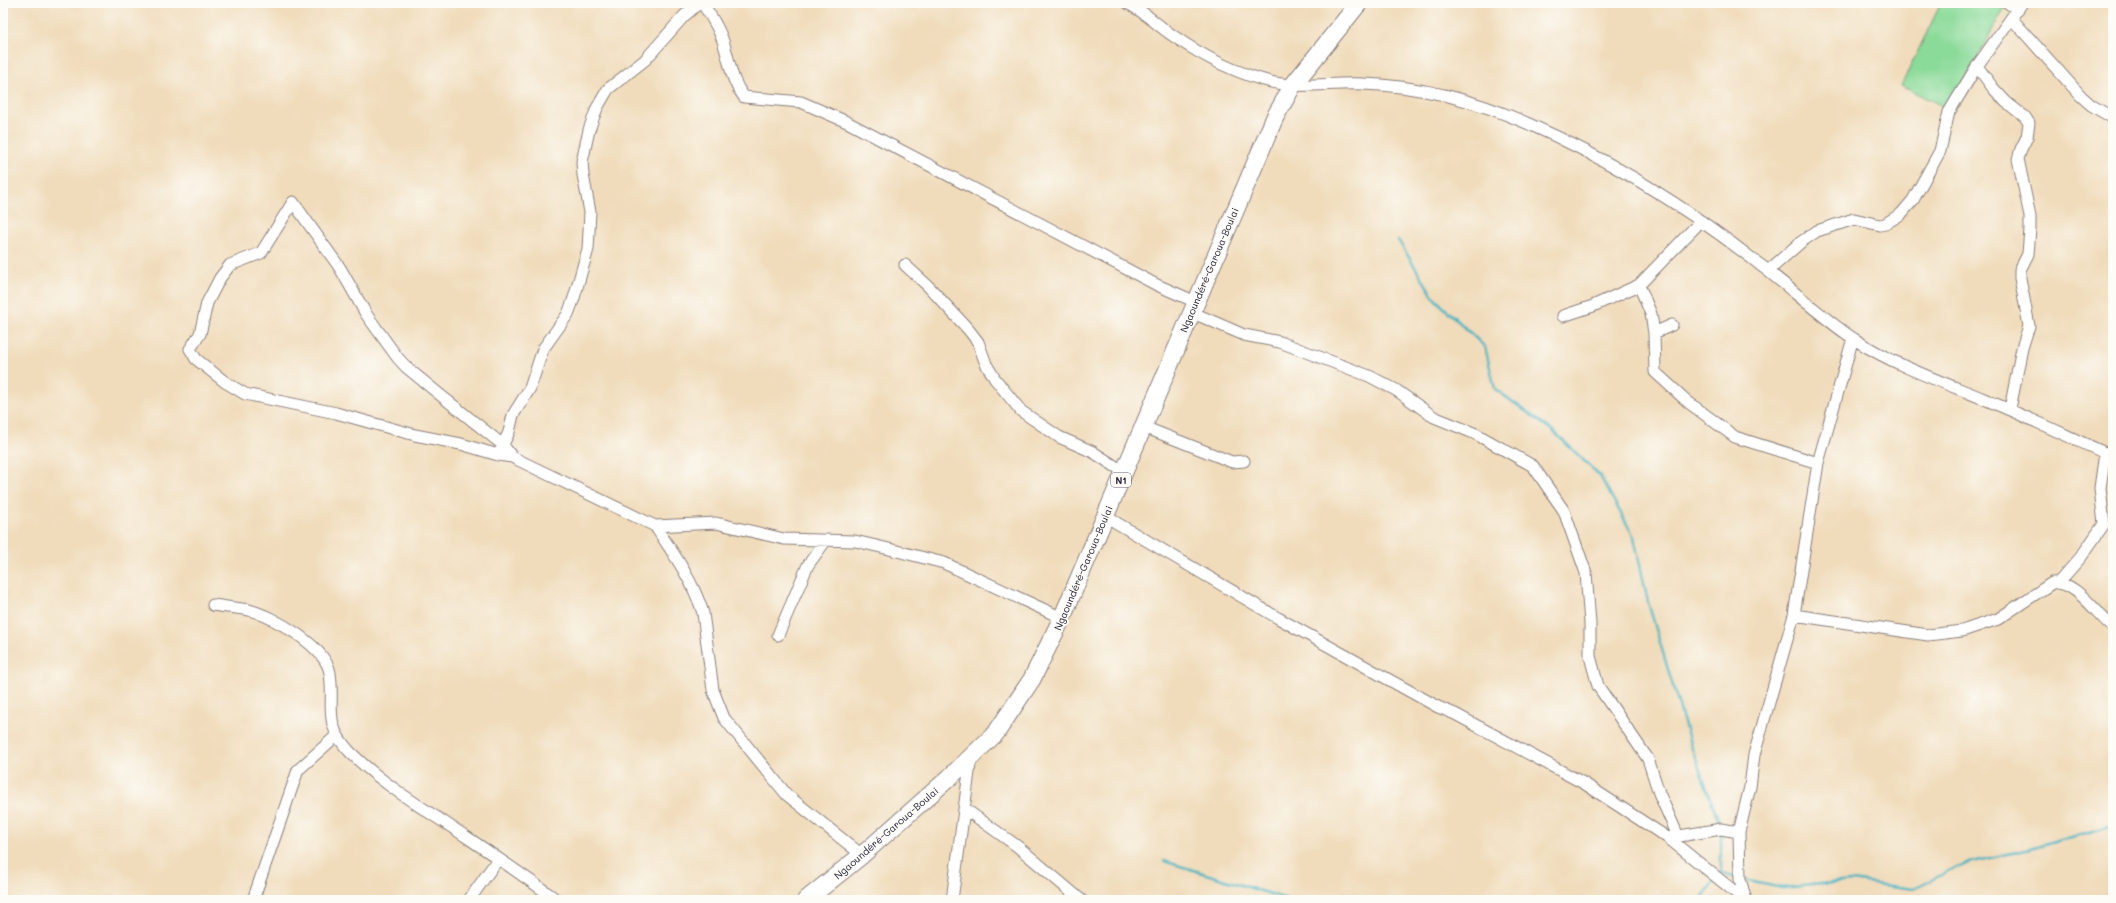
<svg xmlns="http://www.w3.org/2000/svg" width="2116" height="903" font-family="Mali,sans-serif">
<rect width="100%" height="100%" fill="#fdfcf7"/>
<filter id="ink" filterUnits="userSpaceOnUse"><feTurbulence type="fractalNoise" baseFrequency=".025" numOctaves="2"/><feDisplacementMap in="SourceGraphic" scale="8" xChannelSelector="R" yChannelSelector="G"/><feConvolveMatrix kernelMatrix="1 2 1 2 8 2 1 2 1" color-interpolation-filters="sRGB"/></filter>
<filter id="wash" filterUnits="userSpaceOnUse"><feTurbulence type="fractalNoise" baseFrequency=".012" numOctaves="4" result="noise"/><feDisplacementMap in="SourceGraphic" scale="16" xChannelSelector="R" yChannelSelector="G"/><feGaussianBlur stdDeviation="0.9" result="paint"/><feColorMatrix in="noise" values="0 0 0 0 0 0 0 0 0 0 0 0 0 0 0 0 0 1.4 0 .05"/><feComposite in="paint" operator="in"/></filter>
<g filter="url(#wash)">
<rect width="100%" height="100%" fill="#f0dbba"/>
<path fill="#8ada99" stroke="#567e6a" d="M1941 3H2003L2006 5 1949 109 1901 86Z"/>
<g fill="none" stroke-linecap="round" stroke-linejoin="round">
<path stroke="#45b3c1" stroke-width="2.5" d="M1398 240 1435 299 1485 347 1495 389 1553 431 1600 476 1634 537 1648 602 1669 673 1690 743 1720 825
M1164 861 1290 900
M1721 872V832
M1720 873 1737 878
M1744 880 1782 888 1851 881 1913 889 1964 864 2030 849 2113 825
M1701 900 1716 879"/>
</g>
</g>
<g filter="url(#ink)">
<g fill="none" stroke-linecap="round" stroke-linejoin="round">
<defs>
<path id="minor" d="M702 3C712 17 721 31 725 48 731 67 731 80 744 97L801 102 847 122 1157 285 1196 302
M1127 3C1144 11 1157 25 1172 35 1202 56 1235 73 1271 82 1301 89 1334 82 1364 84 1422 86 1477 101 1529 124 1611 160 1689 209 1759 264 1791 288 1821 317 1854 339 1894 365 1940 381 1984 399 2025 416 2065 435 2105 453L2113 454
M2008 3 2018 10
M2012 19 2081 96 2091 105 2113 118
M1977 66 1993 88 2006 102 2025 117 2029 123 2027 137 2021 149 2018 159 2030 216V229L2028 254 2020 270V278L2029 326 2022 348 2010 409
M905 265 928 286 968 329 978 342 986 364 995 379 1021 411 1059 437 1093 452 1124 472
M1768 271 1801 242 1817 231 1854 219 1880 225 1885 224 1901 214 1913 200 1940 151 1949 112 1977 66 2022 3
M1639 285 1651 314 1654 333 1672 325
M1191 312 1244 335 1280 342 1369 376 1396 390 1434 417 1476 434 1533 466 1564 511 1586 573 1590 623V656L1598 686 1648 759 1659 793 1678 836
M1563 316 1593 306 1639 285 1701 221
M1654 333 1655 372 1688 402 1735 437 1818 463
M1144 427 1232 462 1244 461
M500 451 509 432 513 415 530 388 543 349 568 314 574 298 588 249 589 231 590 212 583 175 582 162 589 130 597 108 608 89 645 60 684 16 699 3
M512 457 503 445 439 394 406 367 397 357 366 314 340 268 293 202 261 253 230 265 220 278 207 303 200 334 190 349 196 359 225 382 245 394 336 413 415 435 461 444 498 455 512 457 655 526
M1105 516 1278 618 1438 707 1455 714 1585 784 1668 838 1721 829 1739 832 1750 787 1754 755 1794 615 1818 463 1853 338
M2059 582 2081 557 2104 524 2100 488 2105 453
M213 605C225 607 238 608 249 610 273 616 326 647 330 673 335 707 322 723 350 752 384 786 428 811 468 838 498 858 528 879 557 900
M1794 615 1928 635 1962 631 1998 619 2052 583C2076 580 2096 614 2113 627
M778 635 808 565 826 540
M965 809 1017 846 1081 900
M1739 832 1740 879 1746 900
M1668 838 1745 900
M862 855 787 795 724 718 713 690 703 613C693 581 674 554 655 526L716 523 784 539 855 541 889 549 944 563 1062 618
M253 900 298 770 336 736
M469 900 498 859
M952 900 971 757"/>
<path id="highway" d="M806 900 862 855 950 777 996 733 1032 679 1062 618 1275 117 1293 85 1359 3"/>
</defs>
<use href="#minor" stroke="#897e7a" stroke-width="13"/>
<use href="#highway" stroke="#897e7a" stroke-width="19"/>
<use href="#minor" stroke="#fff" stroke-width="11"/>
<use href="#highway" stroke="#fff" stroke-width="17"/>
</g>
</g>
<g text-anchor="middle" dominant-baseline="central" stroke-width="4" stroke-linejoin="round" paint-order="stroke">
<rect fill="#fdfcf7" stroke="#646373" stroke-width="1" x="1111" y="473" width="20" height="14" rx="3"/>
<g font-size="9" font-weight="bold" fill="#22223b">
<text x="1121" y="480">N1</text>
</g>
<g font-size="10" fill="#22223b" stroke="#fdfcf7">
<text transform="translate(1209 270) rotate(-67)">Ngaoundéré-Garoua-Boulai</text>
<text transform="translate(1083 568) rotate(-67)">Ngaoundéré-Garoua-Boulai</text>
<text transform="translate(886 833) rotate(-41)">Ngaoundéré-Garoua-Boulai</text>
</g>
</g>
<rect width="2116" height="903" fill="none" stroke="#fdfcf7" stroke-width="16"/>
</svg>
